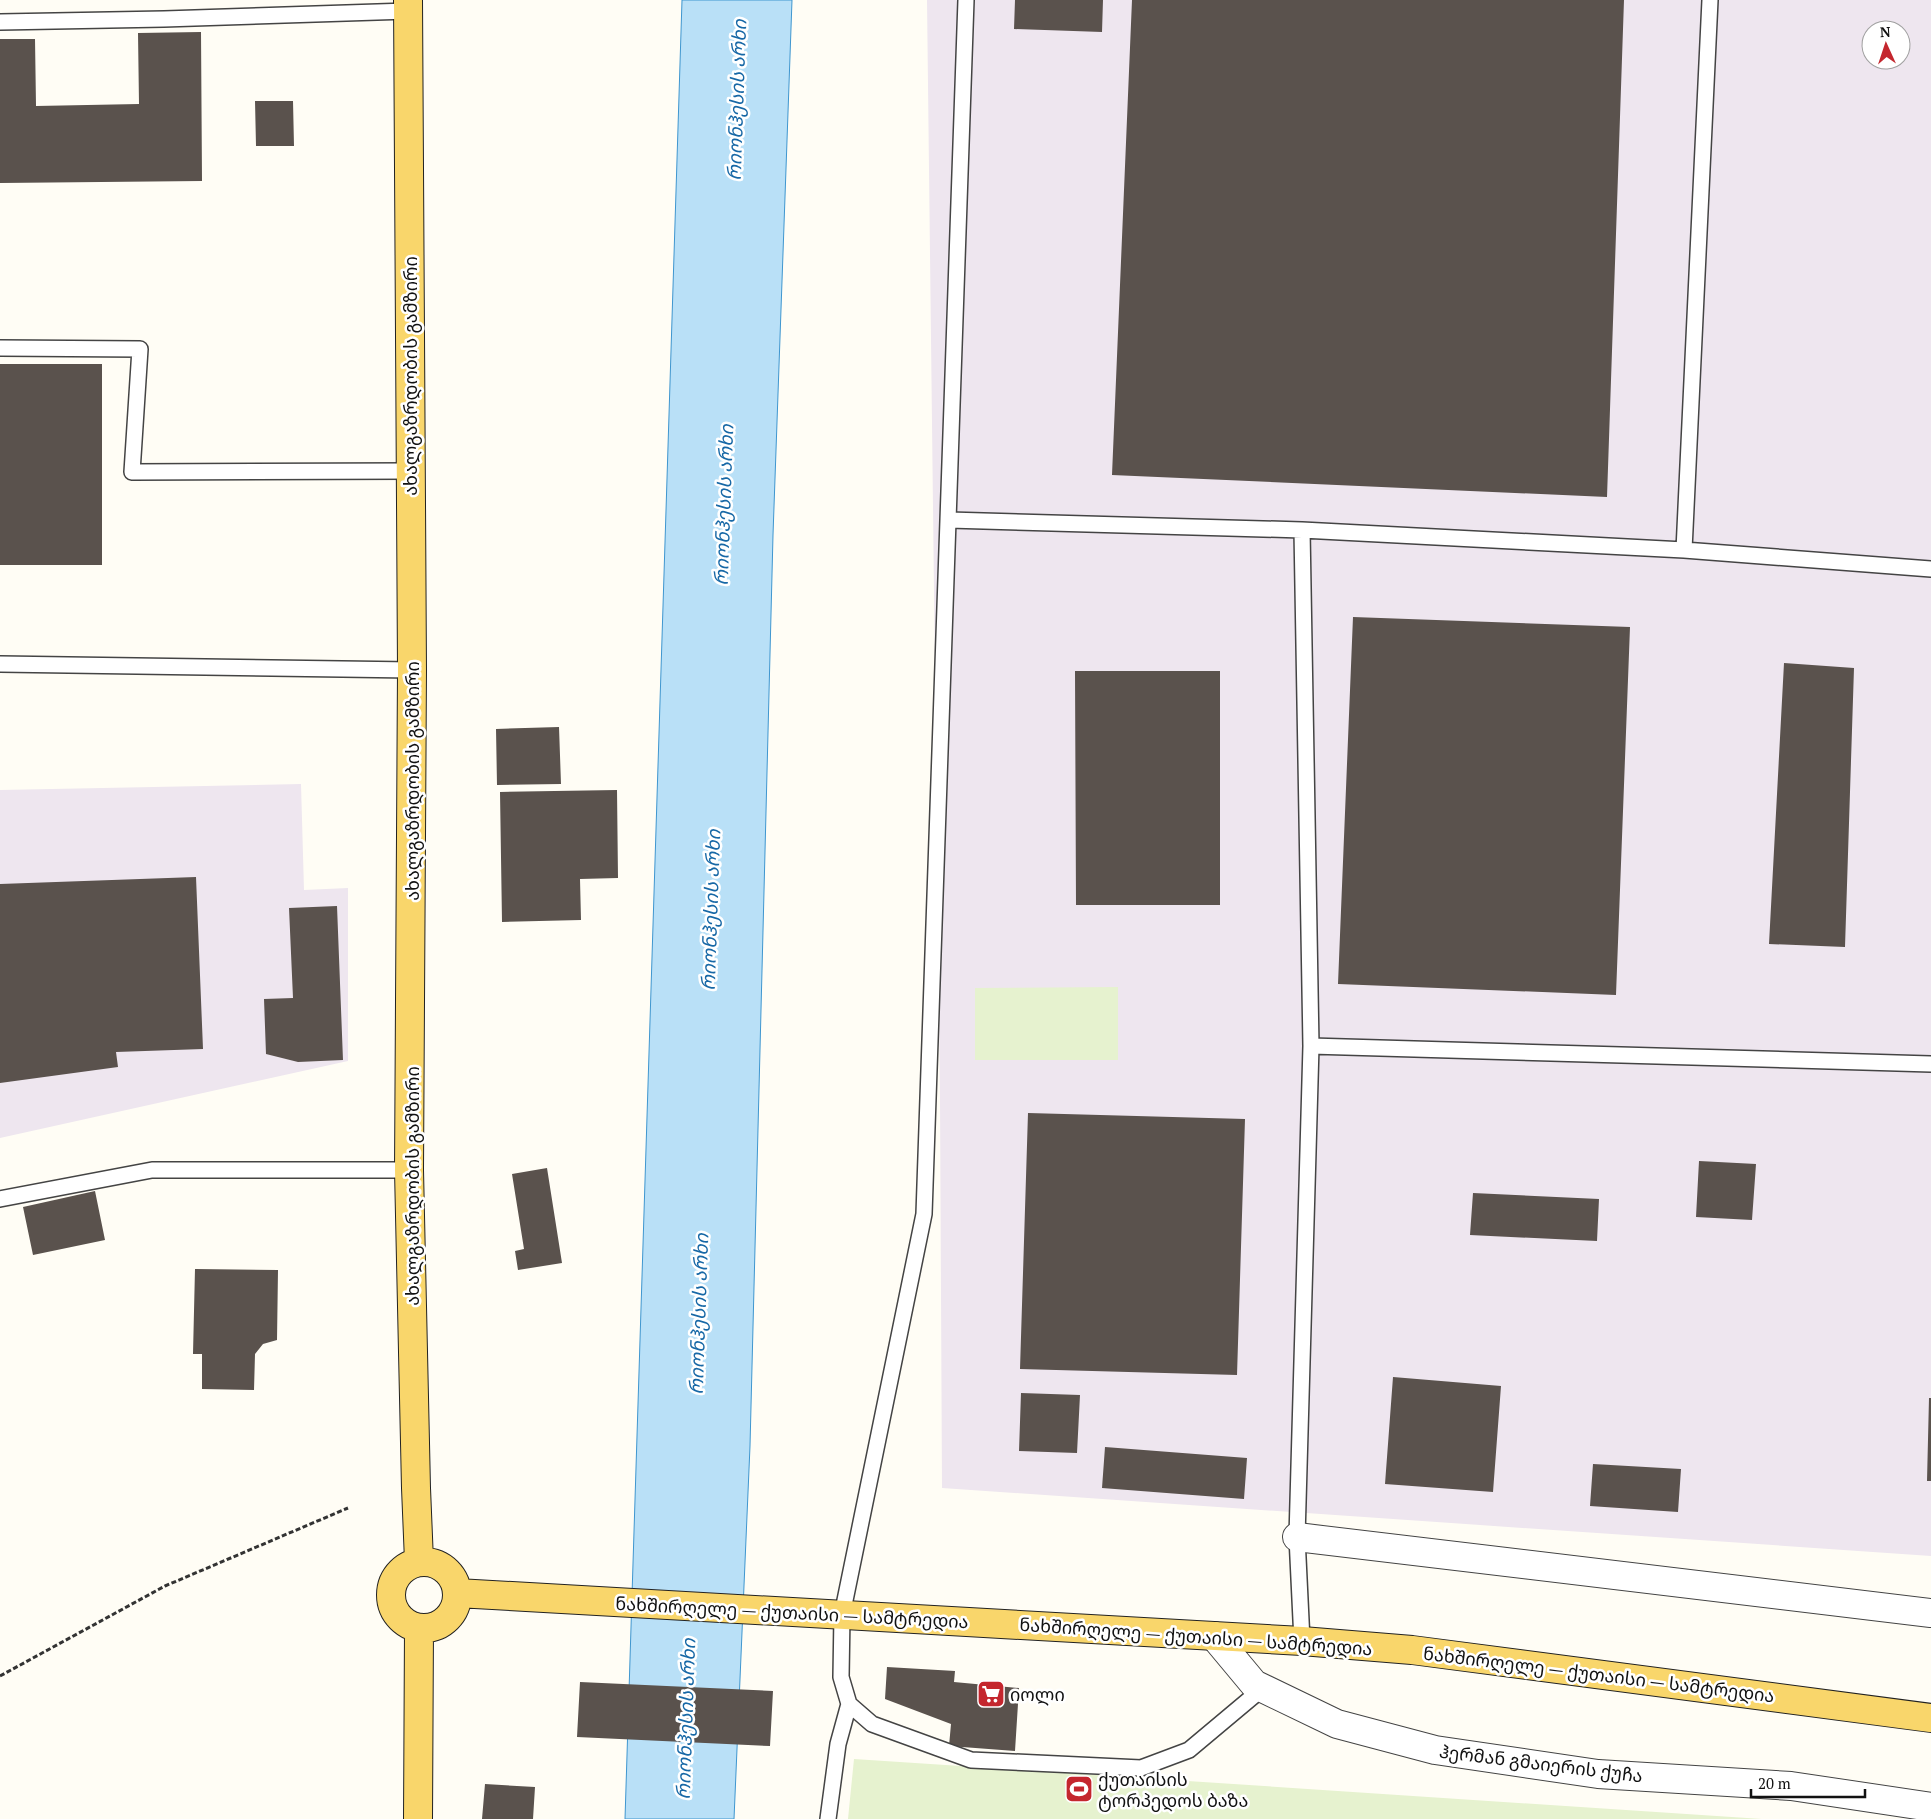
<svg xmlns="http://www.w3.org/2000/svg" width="1931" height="1819" font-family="'PT Serif','Noto Sans Georgian',serif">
<rect width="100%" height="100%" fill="#fffdf5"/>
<path fill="#eee6ef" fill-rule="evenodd" d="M927 0H1931V1556L942 1488 940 1099ZM1871 30H1901V60H1871Z
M301 784 304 890 348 888V1061L0 1138V790Z"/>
<path fill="#e6f2cf" d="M1118 987V1060H975V988Z
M854 1759 1762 1819H848Z"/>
<path fill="#b9e0f7" stroke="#3f96cf" d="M682 0H792L773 535 750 1446 734 1819H625Z"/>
<path fill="#5a524d" d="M1015 0H1103L1102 32 1014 29Z
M1132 0H1624L1607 497 1112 475Z
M201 32 202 181 0 183V39H35L36 106 139 104 138 33Z
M255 101H293L294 146H256Z
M0 364H102V565H0Z
M1353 617 1630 627 1616 995 1338 984Z
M1784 663 1854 668 1845 947 1769 944Z
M1075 671H1220V905H1076Z
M559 727 561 784 497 785 496 729Z
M617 790 618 878 580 879 581 920 502 922 500 792Z
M196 877 203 1049 116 1052 118 1067 0 1083V884Z
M337 906 343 1060 298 1062 266 1054 264 999 293 998 289 908Z
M1028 1113 1245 1119 1237 1375 1020 1369Z
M1699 1161 1756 1164 1752 1220 1696 1217Z
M547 1168 562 1263 518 1270 515 1251 524 1249 512 1174Z
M95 1191 105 1240 33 1255 23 1207Z
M1473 1193 1599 1199 1597 1241 1470 1235Z
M195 1269 278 1270 277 1340 263 1344 255 1354 254 1390 202 1389V1354H193Z
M1393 1377 1501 1386 1493 1492 1385 1484Z
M1021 1393 1080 1395 1077 1453 1019 1451Z
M1929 1398H1931V1481H1927Z
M1105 1447 1247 1458 1244 1499 1102 1488Z
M1593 1464 1681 1469 1678 1512 1590 1506Z
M887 1667 955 1671 954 1682 1019 1688 1015 1751 949 1746 951 1724 885 1699Z
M580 1682 773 1691 770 1746 577 1737Z
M485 1784 535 1787 533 1819H482Z"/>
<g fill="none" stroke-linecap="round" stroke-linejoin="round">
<defs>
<path id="service" d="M966 0 924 1214 842 1615 841 1677 849 1704 872 1724 971 1760 1141 1768 1189 1750 1263 1688
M0 22 164 19 408 11
M0 348 140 349 132 472 411 471
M949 520 1302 530
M1684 550 1710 0
M0 664 412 670
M1311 1046 1931 1064
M0 1199 152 1170H409
M1302 1641 1297 1537 1311 1046 1302 530 1684 550 1931 569
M828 1819 838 1744 849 1704"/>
<path id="minor" d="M1297 1537 1931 1613
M1214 1636 1254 1684 1337 1724 1435 1750 1598 1774 1791 1786 1931 1807"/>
<path id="primary" d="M408 0 412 670 409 1170 416 1488 419 1561
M391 1595a33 33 0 1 1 66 0a33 33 0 1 1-66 0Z
M457 1593 1302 1641 1412 1650 1931 1718
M418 1819 419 1628"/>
</defs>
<use href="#service" stroke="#444" stroke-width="18"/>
<use href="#minor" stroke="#444" stroke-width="30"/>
<use href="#primary" stroke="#222" stroke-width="30"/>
<path stroke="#333" stroke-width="3" stroke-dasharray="5 2.5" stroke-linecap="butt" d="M0 1676 165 1586 348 1508"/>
<use href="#service" stroke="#fff" stroke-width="15"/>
<use href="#minor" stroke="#fff" stroke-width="28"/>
<use href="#primary" stroke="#f9d66b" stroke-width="28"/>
</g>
<defs>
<symbol id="supermarket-square" viewBox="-11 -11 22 22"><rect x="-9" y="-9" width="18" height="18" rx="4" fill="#c4262e" stroke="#fff"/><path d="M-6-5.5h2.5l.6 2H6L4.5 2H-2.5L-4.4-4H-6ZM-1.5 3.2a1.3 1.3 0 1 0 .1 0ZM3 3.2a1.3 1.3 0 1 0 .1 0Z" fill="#fff"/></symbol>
<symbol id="stadium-square" viewBox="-11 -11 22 22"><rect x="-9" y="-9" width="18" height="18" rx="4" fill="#c4262e" stroke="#fff"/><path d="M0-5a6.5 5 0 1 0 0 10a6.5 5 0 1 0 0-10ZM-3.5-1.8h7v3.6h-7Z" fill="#fff"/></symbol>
</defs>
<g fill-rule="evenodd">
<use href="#supermarket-square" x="975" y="1678" width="32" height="32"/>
<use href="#stadium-square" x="1063" y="1773" width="32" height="32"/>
</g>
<g text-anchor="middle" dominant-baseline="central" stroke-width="5" stroke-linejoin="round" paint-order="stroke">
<g font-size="18" fill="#111" stroke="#fff">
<text transform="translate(410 376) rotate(-90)">ახალგაზრდობის გამზირი</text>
<text transform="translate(412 781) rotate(-90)">ახალგაზრდობის გამზირი</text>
<text transform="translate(412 1186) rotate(-90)">ახალგაზრდობის გამზირი</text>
<text transform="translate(792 1612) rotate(3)">ნახშირღელე — ქუთაისი — სამტრედია</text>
<text transform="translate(1196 1636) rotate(4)">ნახშირღელე — ქუთაისი — სამტრედია</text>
<text transform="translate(1599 1674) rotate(7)">ნახშირღელე — ქუთაისი — სამტრედია</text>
<text transform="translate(1541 1763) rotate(7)">ჰერმან გმაიერის ქუჩა</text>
</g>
<g font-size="18" fill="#111" stroke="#fff" text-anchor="start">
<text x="1010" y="1694">იოლი</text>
<text x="1098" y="1779">ქუთაისის<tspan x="1098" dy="21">ტორპედოს ბაზა</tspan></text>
</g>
<g font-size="19" font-style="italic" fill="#1768a6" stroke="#fff">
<text transform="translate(736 100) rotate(-88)">რიონჰესის არხი</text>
<text transform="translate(723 505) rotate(-88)">რიონჰესის არხი</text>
<text transform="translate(710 910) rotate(-88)">რიონჰესის არხი</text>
<text transform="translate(698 1314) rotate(-88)">რიონჰესის არხი</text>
<text transform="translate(685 1719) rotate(-88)">რიონჰესის არხი</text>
</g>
</g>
<g transform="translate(1886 45) rotate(357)"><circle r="24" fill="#ffffff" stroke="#a0a0a0"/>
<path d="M0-4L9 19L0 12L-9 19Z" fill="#c4262e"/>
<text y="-8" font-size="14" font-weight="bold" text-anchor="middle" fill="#111111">N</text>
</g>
<path d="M1751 1789v8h114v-8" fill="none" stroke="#111111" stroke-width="2.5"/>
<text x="1758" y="1789" font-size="15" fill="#111111" stroke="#ffffff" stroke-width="4" paint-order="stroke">20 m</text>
</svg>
